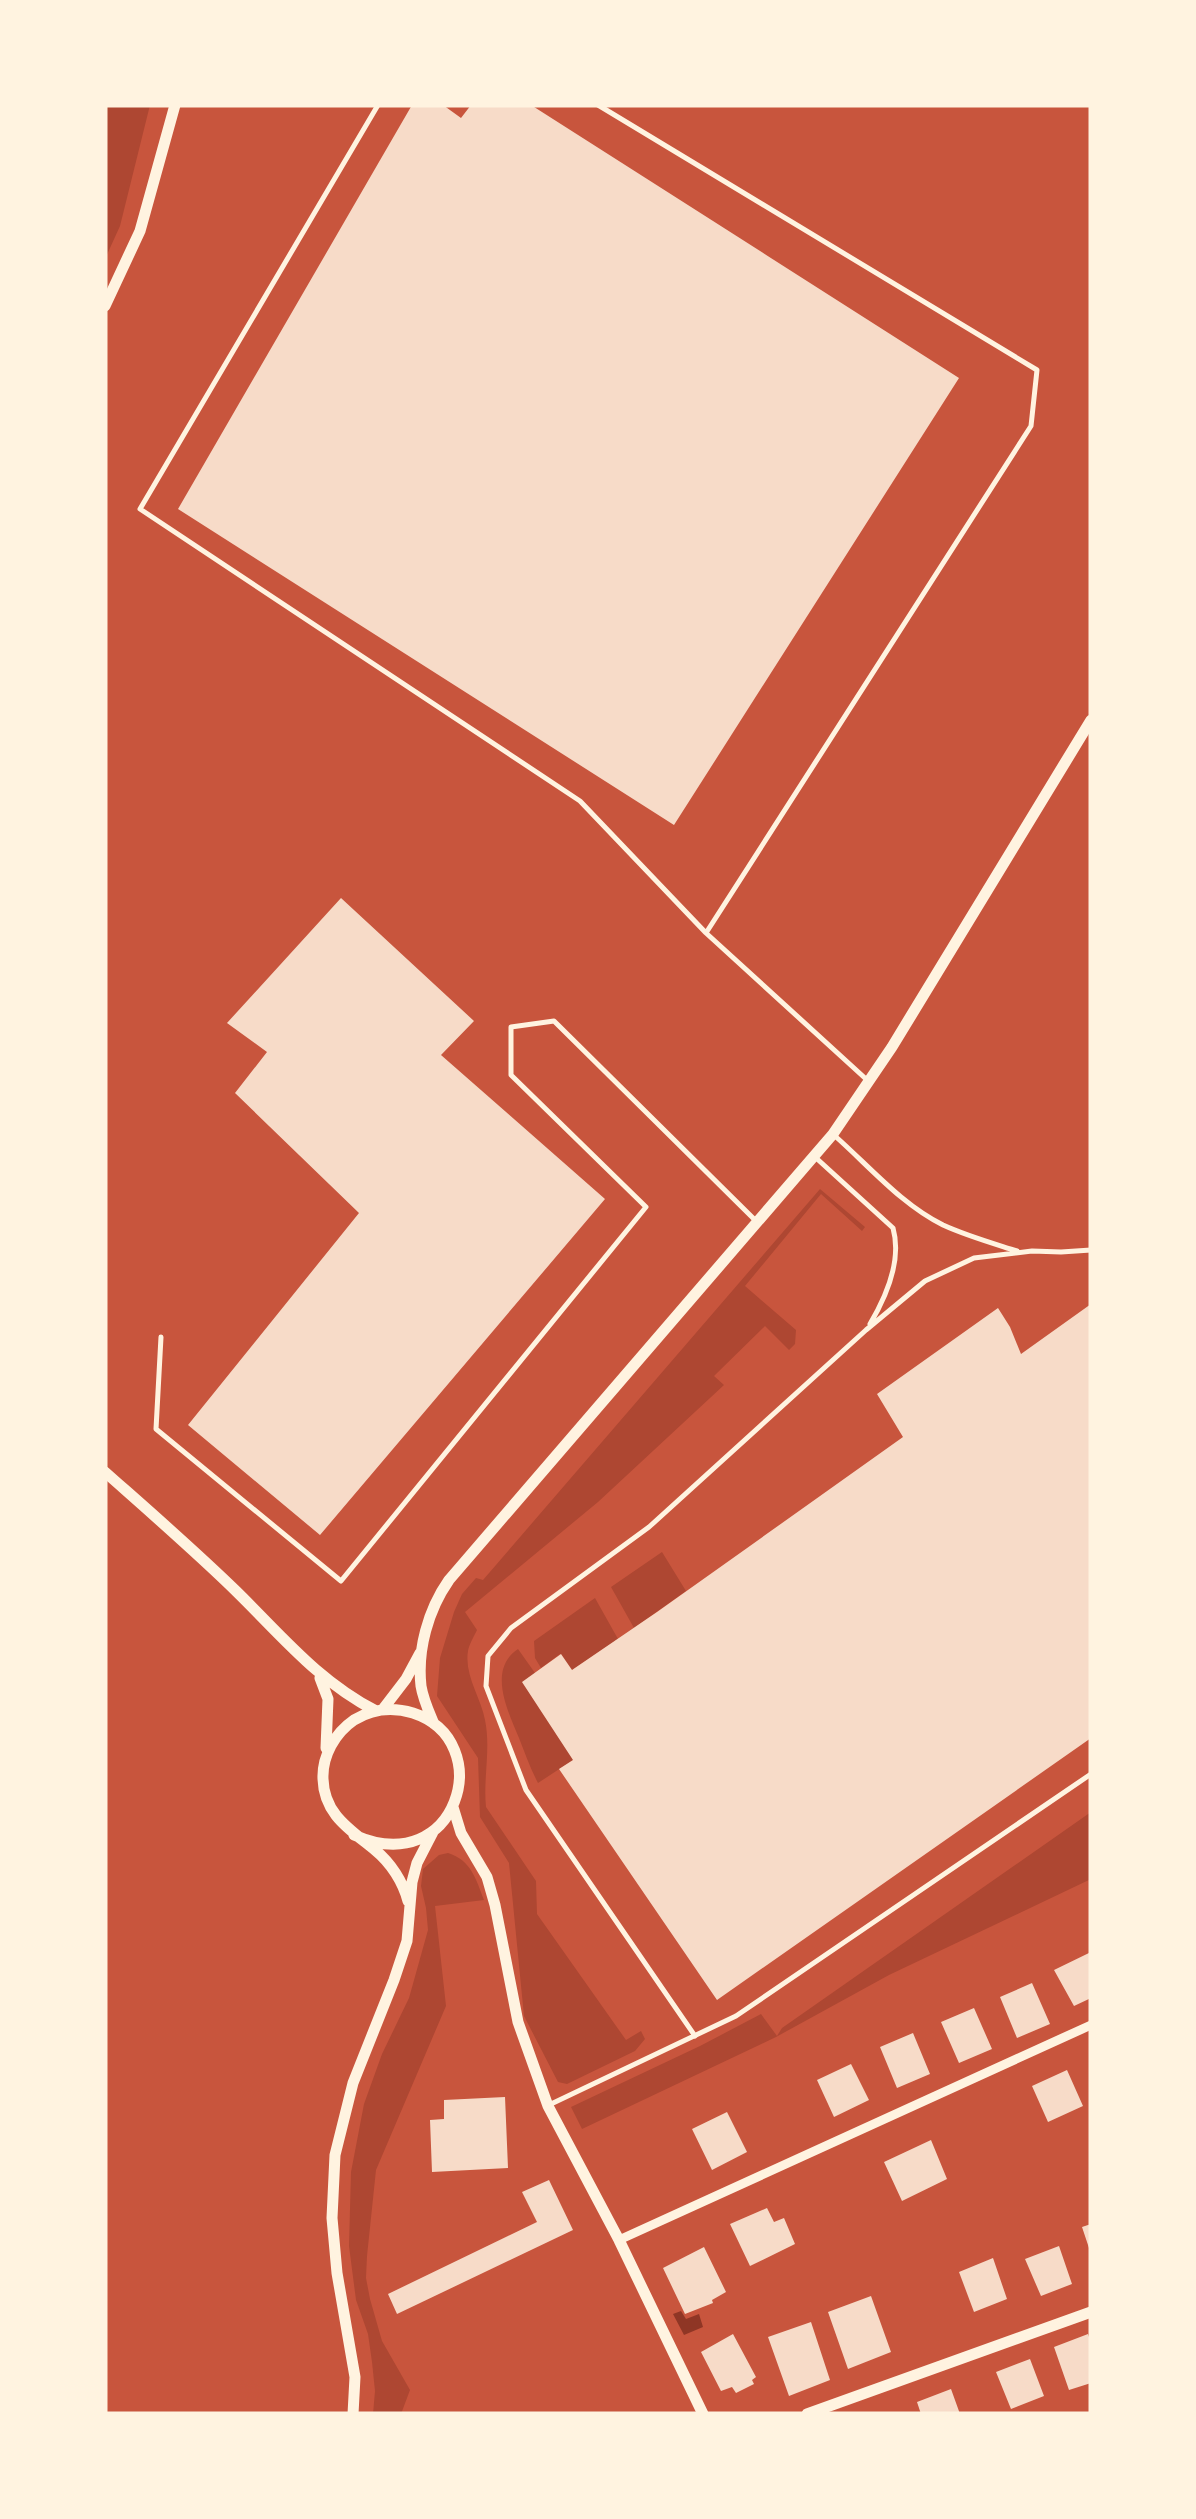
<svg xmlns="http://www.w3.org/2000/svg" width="1196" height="2519" font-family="Cabin,sans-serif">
<rect width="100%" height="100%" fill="#c8553d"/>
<path fill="#ae4732" d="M105 105H150L120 226 105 259Z
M820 1189 865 1227 862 1231 821 1194 745 1286 796 1330 795 1344 789 1350 765 1326 714 1376 724 1385 598 1502 465 1612 477 1630C474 1636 469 1645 468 1651 464 1675 481 1698 485 1720 491 1749 483 1778 486 1807L536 1881 537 1914 626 2040 641 2031 645 2039 635 2051 567 2084 558 2082 524 2016 509 1863 480 1817 478 1758 437 1696 440 1658 454 1612 462 1594 476 1578 483 1580Z
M662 1552 686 1591 634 1628 611 1587Z
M595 1598 618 1639 572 1670 560 1654 541 1668 535 1658 534 1641Z
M518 1649 535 1673 573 1760 538 1783C530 1768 525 1753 519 1738 508 1711 487 1670 518 1649Z
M1091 1812V1879L889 1975 776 2037 582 2129 571 2107 700 2046 761 2014 777 2036 782 2028Z
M448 1853C471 1860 476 1879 484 1900L435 1906 446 2006 376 2170 367 2256 366 2278 370 2299 382 2341 410 2390 401 2414H373L375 2391 372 2362 368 2334 356 2300 349 2246 351 2172 364 2104 382 2054 409 1998 428 1930 426 1908 421 1886 423 1869 439 1855Z"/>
<path fill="#8f3625" d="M681 2311 686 2319 699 2314 703 2327 684 2335 673 2314Z"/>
<path fill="#f7dbc8" d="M412 105H443L461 118 471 105H531L959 378 674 825 178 509Z
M341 898 474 1021 441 1055 605 1199 320 1535 188 1425 359 1213 235 1093 267 1052 227 1023Z
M1091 1304V1738L717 2000 559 1769 573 1760 522 1682 561 1654 572 1670 657 1612 903 1437 877 1394 998 1308 1010 1327 1021 1354Z
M1091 1952V1998L1074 2006 1054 1970Z
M1032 1983 1050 2024 1017 2038 1000 1997Z
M974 2008 992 2049 959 2063 941 2022Z
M913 2033 930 2074 897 2088 880 2047Z
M851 2064 869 2100 834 2117 817 2080Z
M1067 2070 1083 2106 1048 2122 1032 2086Z
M505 2097 508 2168 432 2172 430 2120 444 2119V2100Z
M727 2112 747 2152 712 2170 692 2129Z
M931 2140 947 2179 902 2201 884 2162Z
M549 2180 573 2230 397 2314 388 2294 537 2222 522 2192Z
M767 2208 774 2222 784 2218 795 2244 750 2266 730 2224Z
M1091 2224V2251H1090L1082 2227Z
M1059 2246 1072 2284 1041 2296 1025 2259Z
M704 2247 726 2292 712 2300 713 2303 685 2314 663 2268Z
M993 2258 1007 2299 974 2312 959 2272Z
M871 2296 891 2352 848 2369 828 2312Z
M811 2322 830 2380 789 2396 768 2337Z
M733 2334 756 2377 752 2380 754 2384 736 2393 732 2387 721 2391 701 2352Z
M1088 2334 1091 2343V2383L1069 2390 1054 2347Z
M1030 2359 1044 2396 1011 2409 996 2372Z
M951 2389 960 2414H921L917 2402Z"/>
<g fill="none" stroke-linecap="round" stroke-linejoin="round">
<path stroke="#fff3e0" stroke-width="5" d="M378 105 140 509 580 801 706 933 866 1079
M598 105 1037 370 1031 426 706 933
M835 1136C869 1166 902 1205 943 1225 967 1236 992 1243 1017 1251
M815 1157 893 1228C902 1260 886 1297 870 1324
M161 1337 156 1429 341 1581 646 1207 511 1075V1027L554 1021 756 1221
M695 2036 526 1790 486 1686 488 1656 511 1628 649 1527 866 1330 925 1281 974 1258 1032 1251 1061 1252 1091 1250
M551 2104 736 2016 1091 1774"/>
<path stroke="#fff3e0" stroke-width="9" d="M619 2240 1091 2025"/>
<path stroke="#fff3e0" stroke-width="11" d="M105 306 140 231 175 105
M105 1472C149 1511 194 1550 236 1591 282 1636 318 1681 376 1711
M320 1678 328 1699 326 1748
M383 1709 406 1679 420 1653
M434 1724C429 1712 423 1699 421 1686 417 1650 428 1610 449 1580L833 1134 892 1047 1091 720
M453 1807 461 1833 487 1877 495 1905 518 2022 548 2106 619 2240 703 2414
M354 1835C457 1881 499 1741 413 1713 393 1707 372 1709 354 1720 335 1733 322 1756 323 1779 324 1815 351 1830 375 1850 391 1863 403 1882 408 1901
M353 2414 355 2377 337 2273 332 2218 335 2155 353 2083 394 1980 407 1941 412 1882 417 1863 433 1832
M807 2414 1091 2312"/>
</g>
<rect width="1196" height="2519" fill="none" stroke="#fff3e0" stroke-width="215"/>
</svg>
